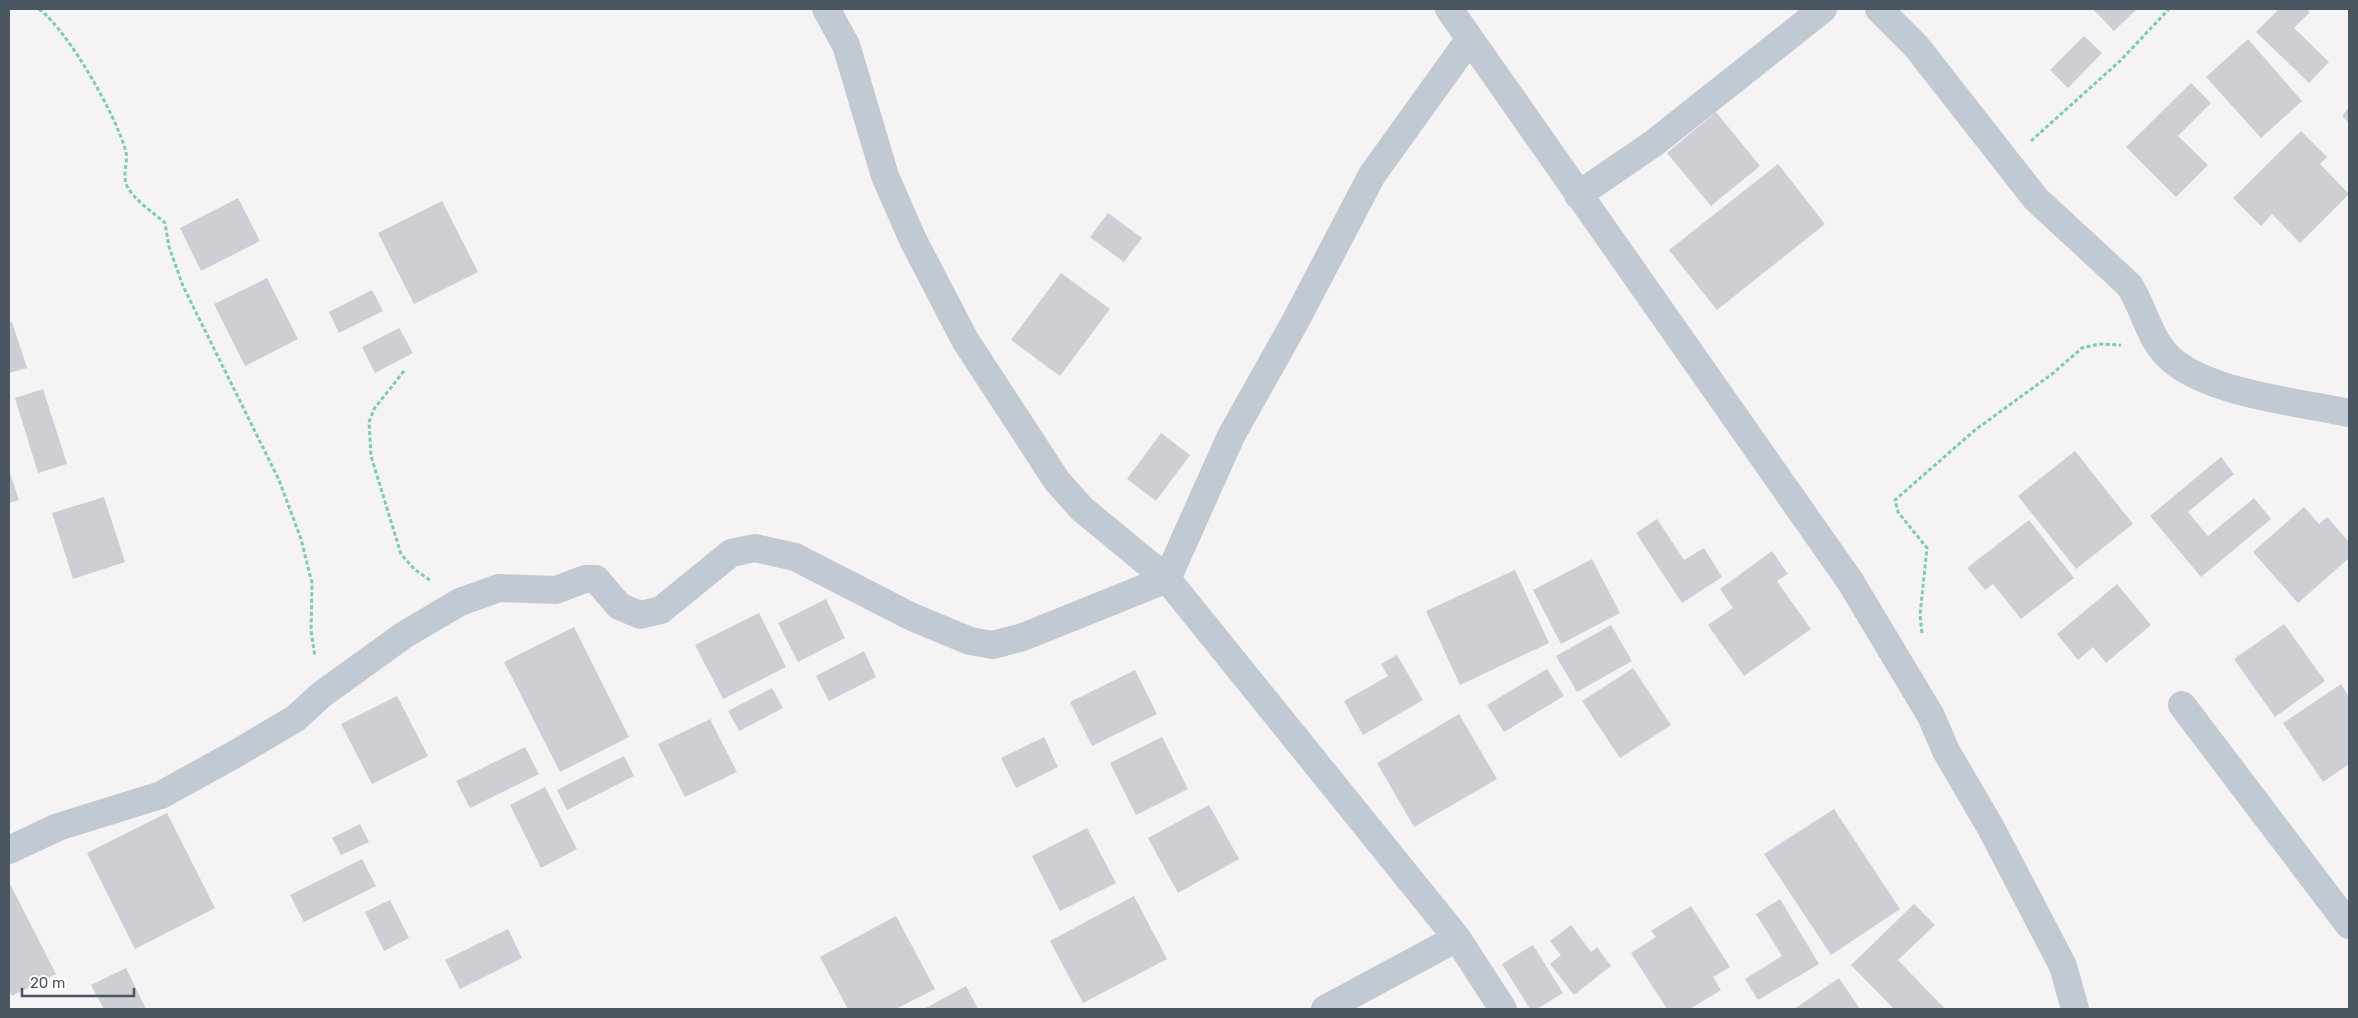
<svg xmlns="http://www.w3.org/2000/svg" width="2358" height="1018" font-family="Rubik,sans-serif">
<rect width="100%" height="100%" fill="#f5f3f3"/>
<path fill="#cdcfd5" d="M2093 9H2137L2114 31Z
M2279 9H2306L2310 12 2294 28 2329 62 2309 83 2256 32Z
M2084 36 2102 53 2068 88 2050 70Z
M2248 39 2302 101 2261 138 2206 77Z
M2191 83 2211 103 2178 136 2208 165 2176 197 2126 147Z
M2349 107V123L2342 116Z
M1716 112 1760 166 1711 206 1667 153Z
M2301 131 2327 157 2320 164 2349 194 2300 243 2272 214 2261 226 2233 198Z
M1778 164 1825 224 1717 310 1669 250Z
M238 198 260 241 201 271 180 228Z
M442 201 478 272 414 304 378 233Z
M1108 213 1142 238 1124 262 1090 237Z
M1061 273 1110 309 1060 376 1011 340Z
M267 278 298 339 245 366 214 304Z
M372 290 383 311 339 333 329 312Z
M12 322 27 368 9 373V323Z
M399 328 413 353 375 373 362 347Z
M43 389 67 464 38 473 15 398Z
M1161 433 1190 455 1156 501 1127 479Z
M2075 451 2133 524 2076 569 2018 496Z
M2221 457 2234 474 2188 512 2208 536 2254 498 2271 519 2201 577 2150 516Z
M9 470 19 500 9 503Z
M104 497 125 562 73 579 52 513Z
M2304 507 2319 524 2327 517 2349 542V558L2298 603 2253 552Z
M1657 519 1684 560 1704 548 1722 577 1682 603 1636 533Z
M2029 520 2074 578 2021 619 1993 584 1985 590 1967 568Z
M1772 551 1788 574 1777 581 1811 629 1744 676 1708 625 1733 608 1720 589Z
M1592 559 1620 613 1561 644 1533 590Z
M1515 570 1549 643 1460 685 1426 611Z
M2117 584 2151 625 2106 663 2093 647 2078 660 2057 634Z
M826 599 845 638 798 662 778 623Z
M759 613 786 667 723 699 695 645Z
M2284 624 2325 681 2275 717 2234 659Z
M1611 625 1632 661 1577 692 1556 656Z
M574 627 629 737 560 772 504 662Z
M864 651 876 677 829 701 816 676Z
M1397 655 1423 700 1363 735 1344 701 1388 676 1381 664Z
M1633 668 1671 725 1620 758 1582 701Z
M1547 669 1564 696 1504 732 1487 705Z
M1135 670 1157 714 1092 746 1070 702Z
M2341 684 2349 697V764L2323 782 2283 723Z
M772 688 783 708 739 731 728 711Z
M397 696 428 756 372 784 341 724Z
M1459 714 1497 779 1414 827 1377 763Z
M710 719 737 772 685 797 658 744Z
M1044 737 1058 767 1016 788 1001 758Z
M1162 737 1188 789 1136 815 1110 763Z
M525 747 539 774 470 808 456 781Z
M624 756 634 776 567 810 557 790Z
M545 787 577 849 541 868 510 805Z
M1209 805 1239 859 1178 893 1148 838Z
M1834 809 1900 909 1831 955 1764 854Z
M167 813 215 908 135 949 87 853Z
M360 824 369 842 341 855 332 838Z
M1087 828 1116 883 1060 911 1032 856Z
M362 859 376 886 304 922 290 895Z
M9 882 56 974 12 996 9 989Z
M1134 896 1167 959 1083 1003 1050 941Z
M1780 899 1819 964 1758 1000 1745 979 1782 956 1756 914Z
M390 900 409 938 384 951 365 912Z
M1914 904 1935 925 1898 960 1945 1009H1894L1851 965Z
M1691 906 1730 967 1713 977 1721 990 1690 1009H1667L1631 953 1656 937 1651 931Z
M896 916 935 989 896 1009H848L820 957Z
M1571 925 1591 952 1597 947 1611 966 1574 995 1550 964 1561 955 1550 941Z
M508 929 522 958 460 989 445 960Z
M1533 945 1563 993 1537 1009H1530L1502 964Z
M126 968 146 1009H104L91 985Z
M1839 978 1860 1009H1794Z
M966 986 978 1009H924Z"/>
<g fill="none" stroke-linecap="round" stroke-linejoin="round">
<path stroke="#7ad0a6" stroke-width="3" stroke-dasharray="4 2.5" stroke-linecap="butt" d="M39 9C69 32 116 115 126 152 128 162 122 176 127 186 135 201 153 212 165 223L169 247 183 286 279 480 301 539 312 583 311 631 315 657
M2031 141 2120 61 2169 9
M404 371 374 409 369 422 371 456 401 554 414 569 431 581
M1922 633 1920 615 1927 548 1898 512 1895 500 1975 430 2052 374 2082 348 2099 344 2121 345"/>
<path stroke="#c1cad2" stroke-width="28" d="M826 9 846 45 885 176 913 240 965 340 1057 481 1082 509 1167 579 1457 938 1503 1009
M1449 9 1850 581 1931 716 1946 751 1991 828 2063 966 2075 1009
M1879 9 1916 46 2036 199 2129 285C2145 309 2149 341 2172 360 2212 394 2298 402 2349 413
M1578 195 1654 143 1823 9
M2182 705 2349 925
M9 850 58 827 161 795 237 753 296 718 321 695 404 635 460 602 499 588 556 590 585 579H596L619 606 640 615 661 610 731 553 755 548 795 557 912 617 970 641 993 645 1023 637 1167 579 1231 436 1295 322 1372 175 1469 40
M1325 1009 1457 938"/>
</g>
<rect width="2358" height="1018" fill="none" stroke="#4a5661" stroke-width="20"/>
<path d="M22 988v8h112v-8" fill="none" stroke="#4a5661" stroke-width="2.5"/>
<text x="30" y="988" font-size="15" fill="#4a5661" stroke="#ffffff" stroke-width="4" paint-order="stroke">20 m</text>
</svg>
